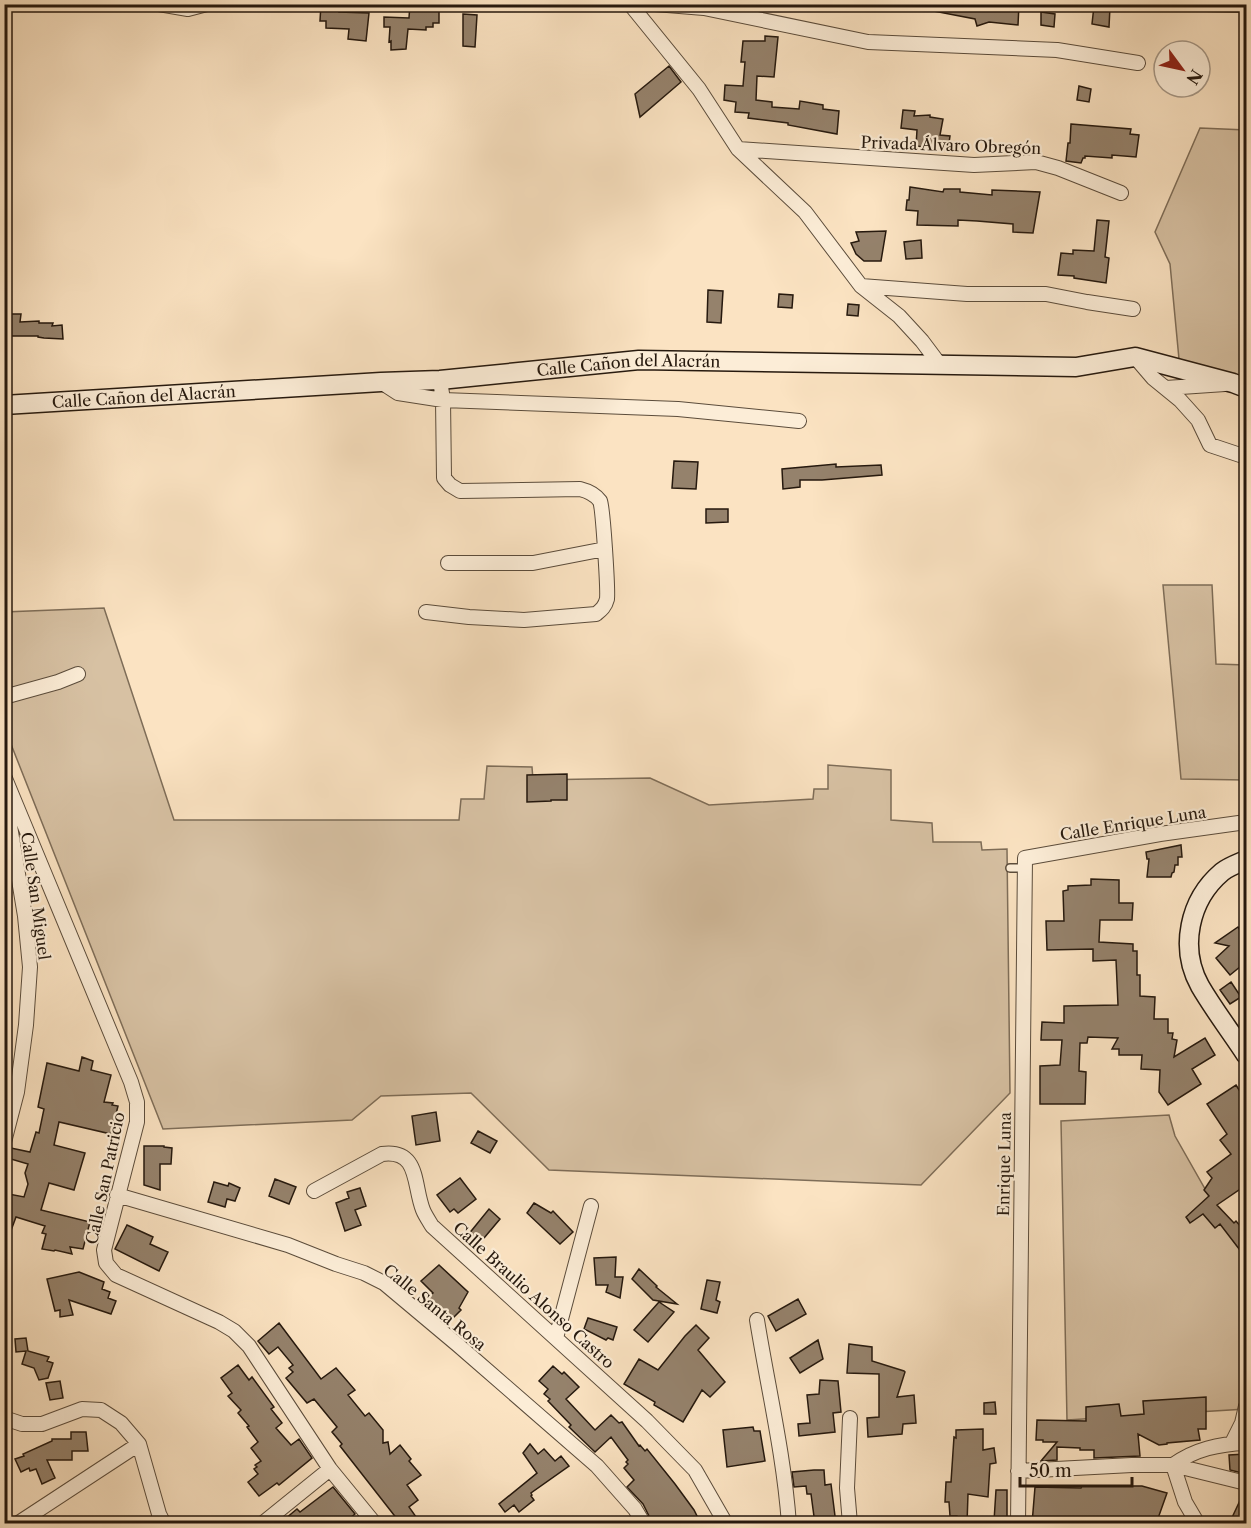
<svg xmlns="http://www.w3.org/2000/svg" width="1251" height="1528" font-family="'Libre Caslon Text',serif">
<rect width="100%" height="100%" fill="#fbe3c2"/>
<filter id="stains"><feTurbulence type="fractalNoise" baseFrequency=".00333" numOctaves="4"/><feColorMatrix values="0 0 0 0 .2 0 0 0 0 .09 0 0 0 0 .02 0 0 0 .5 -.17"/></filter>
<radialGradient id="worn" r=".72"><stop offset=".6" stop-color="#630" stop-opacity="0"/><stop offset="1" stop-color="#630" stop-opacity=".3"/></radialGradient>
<path fill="#d7c1a3" stroke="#7e6d58" stroke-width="1.5" d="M1200 128 1246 130V388L1179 359 1170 264 1155 232Z
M1163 585H1212L1216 664 1246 665V780L1181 779Z
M104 608 174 820H459L461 799H484L487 766 532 767 533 780 650 778 709 805 813 799 814 789H828V765L891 770V820L932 823 933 842H981L982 850 1007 849 1010 1093 921 1185 549 1170 471 1093 381 1096 352 1120 163 1129 5 729 4 612Z
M1169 1115 1175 1136 1225 1224 1246 1251V1409L1067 1420 1061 1121Z"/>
<path fill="#95826c" stroke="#26190e" stroke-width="1.5" d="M321 4H340L339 12 369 13 366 41 348 39 349 29 326 28V21H320Z
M410 4H428L427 8H439V23H433V27H426V30L408 29 406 49 391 50V41L389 42 390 27H384V17L409 18Z
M933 4H1019L1018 25 989 22 977 26 975 19 933 11Z
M1094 6 1110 7 1109 27 1092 24Z
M1041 12 1055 14 1054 27 1041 25Z
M463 14 477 15 475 47 463 46Z
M765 36 778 37 774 77 757 76 756 100 772 102V107L799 109 800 101 823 105V109L839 111 837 134 788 125V123L748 118 749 113 735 112 736 102 724 100 725 85 743 86 745 62H741L743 41H765Z
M669 66 681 82 640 117 635 94Z
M1079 86 1091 89 1089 102 1077 100Z
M903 110 915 111 914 116 930 115V117L943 119 940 135 950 136 948 150 916 146 917 130 901 128Z
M1071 124 1131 129 1130 134 1139 135 1136 157 1112 155V158L1085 156V158H1083L1081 163 1066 161 1068 143H1070Z
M910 187 943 192 944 189H960V192L992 195V190L1040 192 1033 233 1013 232V224L977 221 958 220V226L917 225 918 211 906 210 907 200H909Z
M1097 220 1109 221 1105 257 1109 258 1106 283 1074 278V276L1058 275 1061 253 1073 254V250L1094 251Z
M886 231 881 261H864L856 254 851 243 859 241 856 232Z
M921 240 922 258 906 259 904 242Z
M708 290 723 291 721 323 707 322Z
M779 294 793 295 792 308 778 307Z
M848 304 859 305 858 316 847 315Z
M4 314H21L20 322 39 321V323H53L52 326 62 325 63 339 44 338 38 337V336H4Z
M674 461 698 462 696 489 672 488Z
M836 464V467L881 465 882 475 822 480H800V487L783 489 782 469Z
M706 509H728V522L706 523Z
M567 774V800H551V801L527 802V775Z
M1181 845 1182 857H1178V865H1175L1174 872 1172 873 1171 877H1147L1149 859H1147L1146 852Z
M1091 879 1119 880V903H1133L1132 920H1100L1099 942 1133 944V951H1137V975H1140V996L1155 997 1154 1019H1168V1033H1173L1172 1039 1177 1040 1174 1057 1205 1038 1215 1055 1192 1069 1201 1084 1168 1105 1159 1092 1160 1070 1141 1069 1142 1055H1119V1049H1112L1118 1038 1088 1037 1087 1043H1080L1079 1071 1086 1072 1085 1104H1040V1066L1060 1065 1062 1040H1041L1042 1022 1064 1023V1006L1118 1005 1116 960 1093 961V949L1047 950 1046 921H1064L1063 891 1068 890V886L1091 885Z
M1238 927 1243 934 1246 931V962L1230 975 1216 958 1229 946 1215 943Z
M1231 982 1241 997 1230 1004 1220 990Z
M82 1057 93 1061 91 1070 111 1075 104 1102 113 1103 112 1105 118 1106 111 1134 59 1122 54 1145 85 1153 74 1190 49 1183 41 1210 90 1222 83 1249 70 1247 72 1254 55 1250 54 1251 42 1249 46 1234 42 1233 45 1226 16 1217 6 1244H4V1207L9 1194 24 1197 28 1184 25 1173 28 1164 4 1157V1151L11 1148 30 1152 36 1132 39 1133 44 1109 38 1107 47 1063 79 1071Z
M1236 1085 1246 1101V1185L1217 1205 1234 1223 1236 1221 1241 1227 1246 1222V1258L1220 1224 1215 1228 1203 1214 1190 1223 1186 1217 1209 1196 1204 1190 1212 1178 1207 1172 1231 1154 1220 1140 1227 1134 1207 1104Z
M436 1112 440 1141 416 1145 412 1116Z
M478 1131 497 1141 490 1153 471 1143Z
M144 1146H164V1147L172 1148 171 1164H160V1190L144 1185Z
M460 1178 476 1199 458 1213 454 1209 450 1212 437 1195Z
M275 1179 296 1187 289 1204 269 1196Z
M214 1182 228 1186 229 1183 240 1188 235 1201 227 1199 225 1207 208 1202Z
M360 1188 366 1206 355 1210 361 1225 345 1231 336 1203 349 1198 347 1192Z
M534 1203 551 1213 553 1211 573 1232 560 1244 527 1213Z
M489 1209 500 1219 479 1244 468 1235Z
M127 1225 153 1237 150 1244 168 1252 159 1271 115 1249Z
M616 1257 615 1277H623L620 1298 606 1292 608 1285H596L594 1258Z
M439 1265 468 1292 459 1308 461 1310 447 1324 423 1301 433 1293 421 1281Z
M639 1269 657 1286 656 1287 677 1304 653 1300 632 1279Z
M79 1272 104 1282 102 1289 110 1292 108 1298 116 1301 111 1314 69 1300 73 1315 60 1317V1310L55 1311 47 1279Z
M707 1280 720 1282 716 1300 720 1302 717 1313 701 1309Z
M798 1299 806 1314 776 1331 768 1316Z
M659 1302 674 1312 648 1342 634 1330Z
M588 1318 617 1327 613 1340 608 1338 606 1340 584 1329Z
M279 1323 321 1379 336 1368 355 1390 348 1395 365 1416 369 1413 383 1430V1443L388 1442 390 1454 400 1445 411 1459 409 1461 421 1475 407 1485 418 1500 409 1507 421 1524H401L340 1446 342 1444 332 1432 337 1427 314 1399 307 1403 286 1378 293 1372 289 1368 293 1365 278 1347 269 1354 258 1341Z
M696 1325 709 1338 698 1350 725 1382 710 1397 702 1390 683 1422 654 1405 655 1402 624 1384 639 1359 658 1370 685 1336Z
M26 1338 28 1351 49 1357 47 1361 53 1363 48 1378 39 1380 34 1368 22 1364 26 1351 16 1352 15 1339Z
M818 1340 823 1359 800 1373 790 1358Z
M849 1344 872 1347V1361L904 1371 905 1372 897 1397 914 1395 916 1423 903 1424 902 1434 868 1437 867 1418 879 1417V1374L847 1373Z
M238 1365 249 1380 252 1377 274 1407 271 1409 282 1423 276 1428 291 1445 299 1439 312 1458 279 1485 277 1483 259 1496 248 1482 258 1474 254 1469 257 1467 255 1465 261 1461 251 1448 258 1442 247 1427 249 1426 238 1413 241 1410 228 1396 232 1393 221 1378Z
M553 1366 562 1374 564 1372 579 1387 566 1399 595 1430 611 1415 619 1423 622 1422 639 1446 640 1445 645 1451 647 1449 675 1484 694 1510 701 1524H653L643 1504 627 1487 634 1480 624 1468 628 1464 626 1462 628 1460 611 1437 595 1452 569 1427 571 1425 548 1401 550 1399 544 1394 548 1389 539 1381Z
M820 1380 838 1381 841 1412 833 1413 835 1432 799 1436 798 1424 810 1423 807 1395 819 1394Z
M60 1381 63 1398 50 1400 46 1383Z
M1206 1397V1429H1198L1200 1440 1167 1443V1444L1159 1445 1138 1434 1140 1456 1094 1458V1450H1080V1448L1057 1447V1460L1041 1461 1057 1442H1043V1440H1036L1037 1420 1086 1421V1407L1119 1404 1121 1416 1144 1414 1143 1401Z
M995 1402 996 1414H984V1403Z
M753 1427 754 1431H760L765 1461 727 1467 723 1430Z
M983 1429V1450L994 1448 996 1463 990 1464 988 1497 968 1494 967 1524H959L957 1516H950L949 1502H945L946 1482H951L954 1437 956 1438V1430Z
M71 1432H86L88 1451H72V1460H47L55 1478 42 1484 36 1469 30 1471 29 1468 21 1472 15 1459 24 1456 23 1454 52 1441V1439H71Z
M530 1444 538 1454 544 1449 555 1461 561 1456 569 1466 531 1493 532 1495 531 1496 534 1500 519 1512 514 1505 505 1512 499 1504 537 1473 523 1453Z
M1246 1454V1474L1230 1470 1229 1455Z
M814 1470H824L825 1485 831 1484 836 1524H815L811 1494H807L806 1486 794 1487 792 1472Z
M1082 1486H1142L1167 1493 1156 1524H1032L1035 1487 1081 1488Z
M333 1487 355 1514 343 1524H279L297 1509 300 1512Z
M996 1490H1007V1521H994Z
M1244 1492H1246V1524H1229Z"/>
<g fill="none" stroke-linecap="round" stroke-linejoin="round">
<defs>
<path id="service" d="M1010 868H1024"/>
<path id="minor" d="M159 4 188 9 207 4
M630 4 699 89 738 149 805 212 861 286 899 316 922 341 940 365
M655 4 704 8 868 42 1057 50 1138 63
M1205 4 1246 5
M738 149 974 165 1036 162 1058 168 1121 193
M861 286 967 294H1046L1087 302 1133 309
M1135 357 1153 378 1180 400 1198 420 1210 445 1246 457
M381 382 398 393 443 400 678 409 799 421
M1166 388 1225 384
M448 563H533L605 549
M426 612 469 617 524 620 596 614C601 610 605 607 607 599 608 589 603 508 600 501 595 494 588 491 580 489L460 491 450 485 444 478 443 400 440 380
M4 697 58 682 78 674
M4 776 131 1082 137 1102V1122L104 1250 106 1263 116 1275 219 1322 234 1331 249 1346 330 1469 375 1524
M4 1142 17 1092 26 1025 30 967 25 916 10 826 13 800
M314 1191 382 1154C420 1149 413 1185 423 1210 425 1215 429 1221 432 1226L647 1421 695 1470 726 1524
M117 1195 288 1245 336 1264 364 1273 384 1283 458 1345 597 1466 635 1509 644 1524
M757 1320C768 1388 784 1455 789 1524
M556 1338 591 1206
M4 1418 22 1424H42L82 1409 101 1410 121 1423 139 1444 159 1514 164 1524
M1232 1443 1242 1423 1246 1406
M1018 1471 1132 1465H1173L1246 1483
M17 1524 139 1444
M262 1524 330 1469
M850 1524 847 1488 850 1418
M1018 1524 1025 858 1160 834 1246 822
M1198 1524 1185 1502 1173 1465C1195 1449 1219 1444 1246 1443"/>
<g id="secondary">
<path id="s1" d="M4 405 381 382 440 380 639 360 1076 367 1135 357 1233 383 1246 388"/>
<path d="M1246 860C1239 863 1228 867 1222 872 1189 900 1179 948 1200 986 1214 1010 1231 1032 1246 1055"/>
</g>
</defs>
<use href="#service" stroke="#5b4c3b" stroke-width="10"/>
<use href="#minor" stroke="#5b4c3b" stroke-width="16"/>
<use href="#secondary" stroke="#26190e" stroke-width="21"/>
<use href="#service" stroke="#fcedd7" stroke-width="7"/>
<use href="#minor" stroke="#fcedd7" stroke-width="14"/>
<use href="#secondary" stroke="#fcedd7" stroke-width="18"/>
</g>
<g text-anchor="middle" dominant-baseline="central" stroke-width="4.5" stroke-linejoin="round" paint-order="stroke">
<g font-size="16" fill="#26190e" stroke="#fcedd7">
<text transform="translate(951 145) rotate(2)">Privada Álvaro Obregón</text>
<text stroke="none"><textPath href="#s1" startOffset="626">Calle Cañon del Alacrán</textPath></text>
<text stroke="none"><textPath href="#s1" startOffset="140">Calle Cañon del Alacrán</textPath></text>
<text transform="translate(1133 823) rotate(-9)">Calle Enrique Luna</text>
<text transform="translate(36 896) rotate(82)">Calle San Miguel</text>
<text transform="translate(1004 1164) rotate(-89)">Enrique Luna</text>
<text transform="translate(105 1178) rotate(-78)">Calle San Patricio</text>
<text transform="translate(534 1295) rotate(42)">Calle Braulio Alonso Castro</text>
<text transform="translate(435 1307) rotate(39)">Calle Santa Rosa</text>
</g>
</g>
<rect width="1251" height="1528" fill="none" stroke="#fbe3c2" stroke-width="24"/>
<rect x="6" y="6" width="1239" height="1516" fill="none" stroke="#26190e" stroke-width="3"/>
<rect x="12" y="12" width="1227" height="1504" fill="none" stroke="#26190e" stroke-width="1.5"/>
<g transform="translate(1182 69) rotate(123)"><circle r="28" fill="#fcedd7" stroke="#a69887" stroke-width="1.5"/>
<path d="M0-4.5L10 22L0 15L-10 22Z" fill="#8f2418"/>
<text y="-9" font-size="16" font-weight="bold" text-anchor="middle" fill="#26190e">N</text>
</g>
<path d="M1020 1477v9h112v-9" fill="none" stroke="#26190e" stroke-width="3"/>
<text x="1029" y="1477" font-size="18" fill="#26190e" stroke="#fcedd7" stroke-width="4.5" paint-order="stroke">50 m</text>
<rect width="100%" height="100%" filter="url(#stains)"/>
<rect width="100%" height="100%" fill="url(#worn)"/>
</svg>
